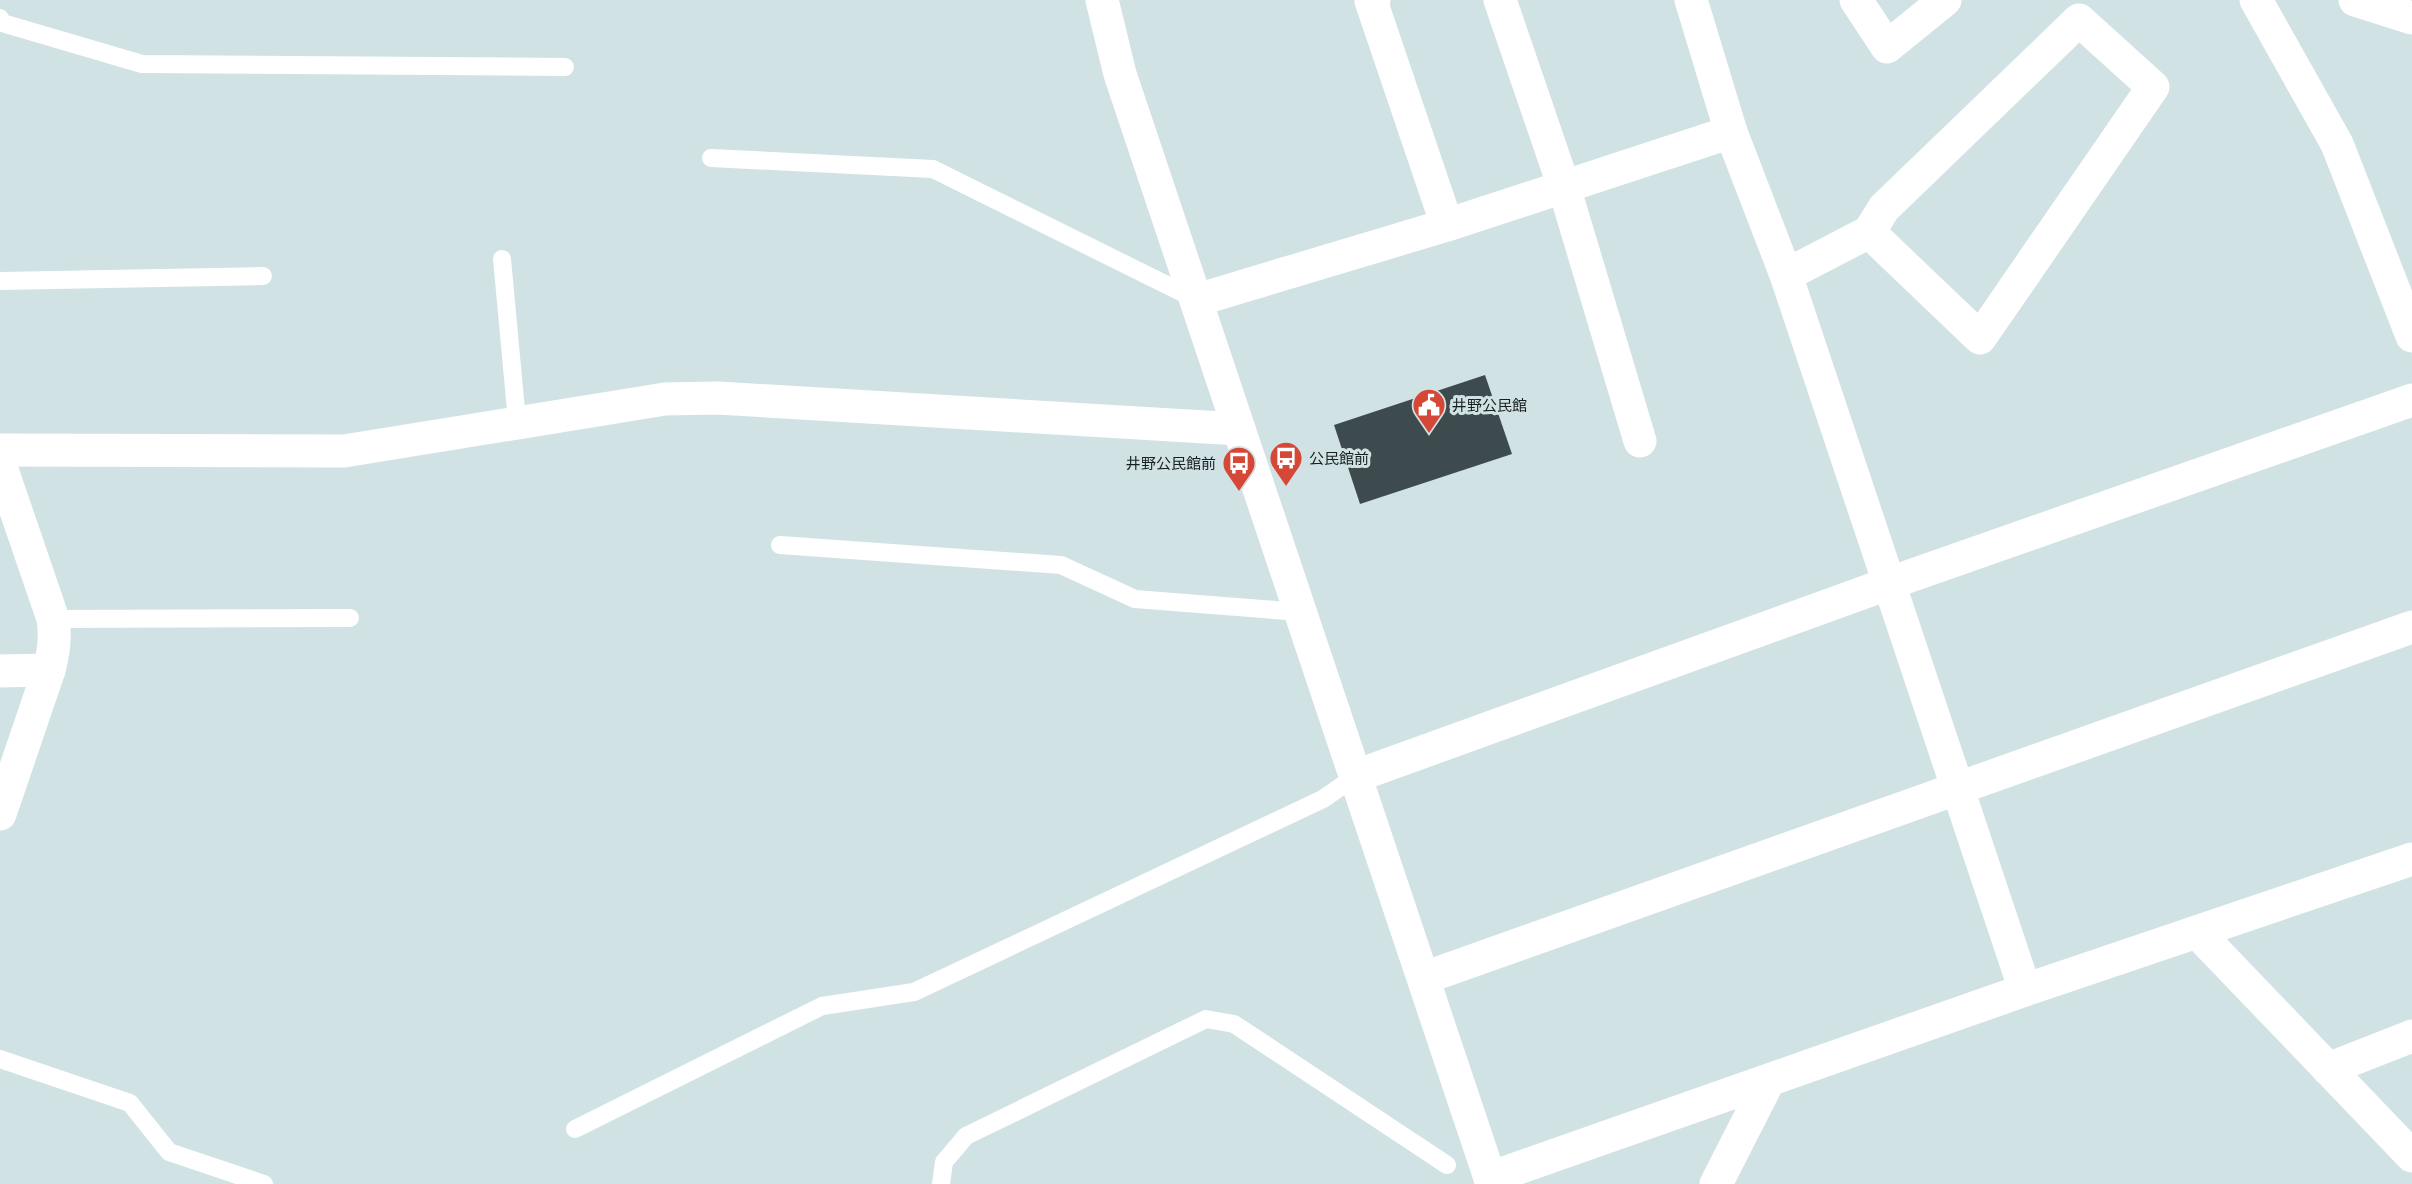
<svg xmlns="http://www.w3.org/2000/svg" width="2412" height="1184" font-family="'Noto Serif','Noto Sans JP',serif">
<rect width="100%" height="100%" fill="#d1e2e5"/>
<path fill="#3d4b4e" d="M1485 375 1512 454 1360 504 1334 425Z"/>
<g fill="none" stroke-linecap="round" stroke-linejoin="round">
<path stroke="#fff" stroke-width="18" d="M0 18 2 23 142 64 565 67
M711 158 933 169 1197 300
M502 259 517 421
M0 281 263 276
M780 545 1061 565 1135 599 1300 612
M53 619 350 618
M0 1059 130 1103 169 1152 264 1184
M575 1129 822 1006 914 992 1323 799 1356 776
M941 1184 944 1162 966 1136 1206 1019 1234 1024 1447 1165"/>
<path stroke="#fff" stroke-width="33" d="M1374 0 1371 1 1447 225
M1500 0 1564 187 1640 441
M1691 0 1731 132 1786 275 2025 990
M1856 0 1887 47 1945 0
M2256 0 2337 144 2412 336
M2355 0 2412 18
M1786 275 1869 232 1884 208 2079 20 2153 87 1980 338 1869 232
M1197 300 1447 225 1731 132
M0 450 344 451 665 399 718 398 1239 429
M0 671 49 670
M1356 776 1890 583 2412 400
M2198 933 2412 1156
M1424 978 2412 627
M2328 1069 2412 1036
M1490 1178 2025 990 2412 859
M1716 1184 1768 1082"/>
<path stroke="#fff" stroke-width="33" d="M1102 0 1120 74 1492 1184
M0 464 53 619C56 637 54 652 49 670L0 814"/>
</g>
<defs>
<symbol id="civic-pin" viewBox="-11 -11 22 30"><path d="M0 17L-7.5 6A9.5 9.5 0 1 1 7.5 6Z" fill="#d54837" stroke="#d1e2e5"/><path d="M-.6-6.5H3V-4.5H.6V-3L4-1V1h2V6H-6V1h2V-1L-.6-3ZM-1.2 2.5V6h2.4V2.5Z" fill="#fff"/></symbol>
<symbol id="bus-pin" viewBox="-11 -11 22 30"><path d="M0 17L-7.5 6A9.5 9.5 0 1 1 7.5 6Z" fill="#d54837" stroke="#d1e2e5"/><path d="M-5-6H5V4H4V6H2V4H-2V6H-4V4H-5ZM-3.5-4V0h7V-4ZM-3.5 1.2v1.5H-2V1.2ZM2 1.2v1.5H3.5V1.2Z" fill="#fff"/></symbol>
</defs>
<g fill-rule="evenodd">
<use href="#civic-pin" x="1410" y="386" width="38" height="52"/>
<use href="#bus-pin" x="1267" y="439" width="38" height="52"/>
<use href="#bus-pin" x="1220" y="444" width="38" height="52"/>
</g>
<g text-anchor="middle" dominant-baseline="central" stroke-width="6" stroke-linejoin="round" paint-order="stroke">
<g font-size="15" fill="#181f20" stroke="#d1e2e5" text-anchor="start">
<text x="1452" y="405">井野公民館</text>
<text x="1309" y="458">公民館前</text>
<text x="1216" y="463" text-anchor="end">井野公民館前</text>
</g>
</g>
</svg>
